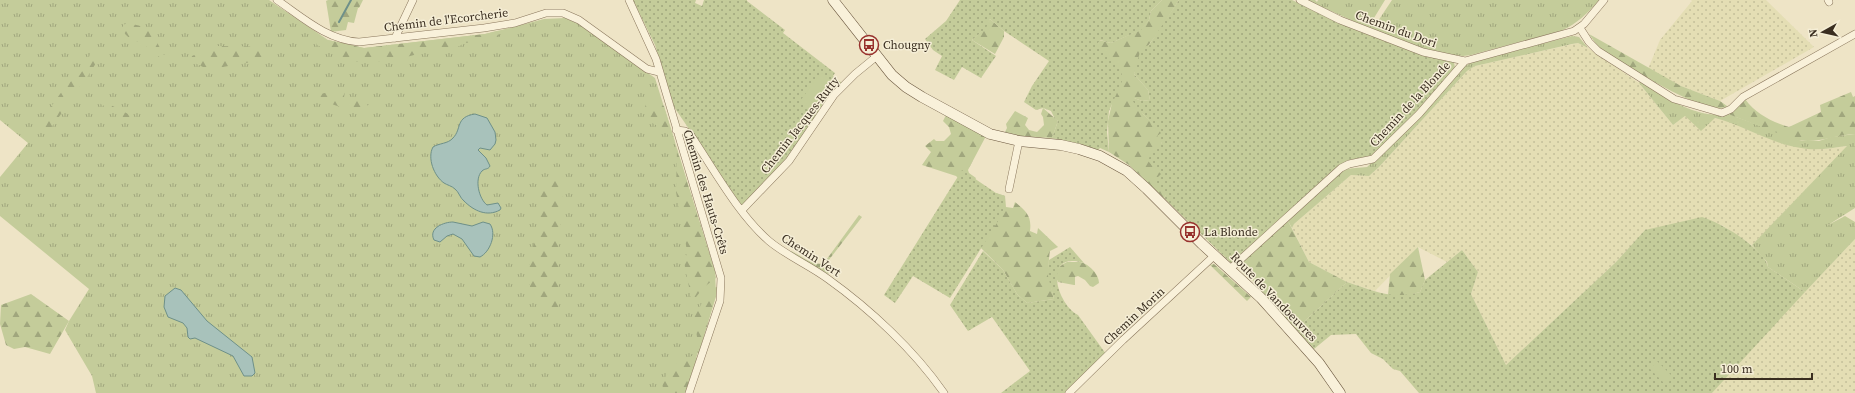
<svg xmlns="http://www.w3.org/2000/svg" width="1855" height="393" font-family="'Source Serif 4',serif">
<defs>
<pattern id="farmland-dots" width="8" height="8" patternUnits="userSpaceOnUse"><rect width="8" height="8" fill="#e4deb4"/><path d="M2 2h.1M6 6h.1" fill="none" stroke="#c4bf9a" stroke-width="1.8" stroke-linecap="round"/></pattern>
<pattern id="grass-tufts" width="24" height="20" patternUnits="userSpaceOnUse"><rect width="24" height="20" fill="#c4cc9a"/><path d="M3 7l-1-3M5 7V3M7 7l1-3M15 17l-1-3M17 17v-4M19 17l1-3" fill="none" stroke="#a0a67d"/></pattern>
<pattern id="forest-firs" width="22" height="20" patternUnits="userSpaceOnUse"><rect width="22" height="20" fill="#c4cc9a"/><path d="M5 1l3.5 6h-7zM16 11l3.5 6h-7z" fill="#a0a67d"/></pattern>
<pattern id="park-dots" width="8" height="8" patternUnits="userSpaceOnUse"><rect width="8" height="8" fill="#c4cc9a"/><path d="M2 2h.1M6 6h.1" fill="none" stroke="#a0a67d" stroke-width="1.8" stroke-linecap="round"/></pattern>
</defs>
<rect width="100%" height="100%" fill="#eee4c6"/>
<path fill="url(#farmland-dots)" d="M1691 0H1766L1814 47 1720 101 1681 86 1648 69 1660 40 1692 1Z
M1578 43 1588 48 1639 83 1673 125 1685 116 1714 118 1728 121 1789 145 1825 149 1848 146 1752 245 1722 225 1645 230 1616 262 1506 365 1471 294 1478 272 1462 250 1447 262 1418 247 1375 291 1347 282 1309 262 1292 228 1294 224 1351 175 1369 176 1379 167 1467 71 1475 66Z
M1855 239V393H1712L1745 355Z"/>
<path fill="url(#grass-tufts)" d="M0 0H269L328 40 364 48 485 34 544 19 565 18 579 24 655 78 715 271 716 296 685 393H96L92 376 65 330 69 321 89 289 0 216V177L28 143 0 120Z
M1306 0H1315L1317 2 1318 0H1385L1374 18 1378 21 1392 0H1599C1587 14 1578 23 1561 31L1471 55 1463 56 1441 54 1425 50 1369 28Z
M1572 36 1579 37 1588 48 1578 43 1572 44 1475 66 1467 71 1379 167 1369 176 1351 175 1294 224 1292 228 1288 221 1345 169 1367 167 1418 120 1465 66 1477 60Z
M1640 81C1666 98 1696 119 1728 114L1802 141H1819L1831 137 1855 134V208L1828 225 1845 216 1855 222V239L1805 292 1768 267 1767 262 1752 245 1847 146C1832 148 1816 151 1801 148 1774 145 1743 125 1715 118L1701 131 1685 116 1673 125 1639 83Z"/>
<path fill="url(#forest-firs)" d="M328 0H363L359 8H358L354 23 348 22 346 30 331 32 326 1Z
M1162 0H1179L1158 33 1147 47 1134 74 1148 90 1150 100 1142 101 1134 98 1143 114 1162 133 1161 174 1166 195 1164 198 1129 165 1109 152 1108 121 1112 103 1098 43 1099 40 1111 43 1140 30 1149 20 1151 11Z
M990 19 1004 31V37L995 54 972 40 982 31Z
M128 23 149 28 165 57 163 59C155 55 150 48 142 44 134 39 122 38 123 25Z
M497 31 499 36 491 40 465 43 457 47 447 48 438 47 432 50 392 61 354 62 327 51 316 44 318 41 328 40 364 48 485 34Z
M1589 34 1681 86 1720 101 1727 106 1726 107C1702 115 1628 66 1605 52L1599 48Z
M215 46 272 47 278 51 273 58 265 62V65H262L257 61 211 69 205 68 191 61 192 56Z
M93 49 101 52C94 70 84 80 74 95 65 107 58 120 48 131L39 124 60 94 71 81 81 73Z
M333 89 340 94 345 92 344 97 347 99 364 101 369 107H340L329 103 326 97 316 100 314 98 316 95 329 92Z
M1851 92 1853 97 1855 96V134C1833 135 1815 145 1793 139L1728 114 1745 99C1756 114 1772 122 1789 127L1821 112 1820 105Z
M99 99 134 117 138 118 130 121 99 103Z
M648 99 652 100 664 106 675 142 669 137 665 128C662 126 659 127 656 125 646 120 642 109 648 99Z
M1043 108 1058 121 1052 138 1021 136 1005 132 1007 128 1006 124 1015 111 1028 118 1025 125 1029 130 1037 132 1044 125 1043 117 1041 114Z
M946 115 986 136 968 170 969 173 976 178 970 190 956 176 922 165 931 152 925 146 934 139 936 141H944L951 134 949 127 943 121Z
M677 149 716 278 704 287 692 302 684 262 687 253 686 245 676 192Z
M560 163H561L563 188 558 256 559 315 530 287 528 272 537 227 536 211 538 196 546 177 560 174Z
M996 193 1005 196 1006 207 1013 208 1015 202C1026 211 1032 216 1030 231L1037 234 1038 228 1058 247 1050 251C1047 268 1050 282 1054 299L1027 303 1017 294 1003 270 975 242Z
M859 215 862 217 825 265V269L829 272 828 274 790 253 791 251C800 255 814 267 824 263Z
M1288 221 1309 262 1347 282 1296 329 1259 289 1251 278 1243 273 1239 265Z
M1418 247 1425 280 1420 292C1410 295 1398 298 1388 295L1390 274Z
M1067 262C1071 262 1076 262 1080 262 1089 264 1099 274 1099 283L1093 287 1090 286 1085 280 1078 276 1075 277V285H1074L1058 282C1053 273 1058 266 1067 262Z
M1214 264 1251 297 1247 301 1210 265Z
M717 287 716 296 699 353 697 352V337L694 315C695 311 699 309 701 305 705 296 705 289 717 287Z
M31 294 69 321 50 354 25 347 14 349 6 345 0 324 1 305Z
M691 356 697 358 685 393H664L662 383 673 364 687 360Z"/>
<path fill="url(#park-dots)" d="M633 0H696L695 3 702 6 704 0H747V1L785 30 783 33 835 73 833 76 842 83 788 157 744 205H741L674 107 655 45Z
M960 0H1162L1151 11 1149 20 1141 30 1111 43 1100 40 1098 43 1120 68 1123 79 1109 111 1107 132 1109 152 1100 148 1098 150 1081 144 1052 138 1058 121 1055 119 1051 111 1043 108 1036 110 1024 102 1032 86 1049 61 1004 31 990 19 986 28 972 40 996 56 981 78 962 67 954 80 935 70 942 56 933 50 925 39 946 21Z
M1179 0H1292L1352 28 1430 56 1454 62 1455 68 1408 122 1372 156 1350 160 1231 263 1164 198 1166 195 1153 182 1161 174 1147 160 1162 143 1157 136 1161 133 1143 114 1131 99 1134 98 1142 101 1150 100 1148 90 1134 74 1141 48 1149 45Z
M962 170 996 193 1005 196V210L950 298 913 276 895 303 884 295Z
M1702 217C1720 222 1765 249 1768 267L1805 292 1712 393H1419L1400 371 1393 369 1383 359 1371 353 1356 334 1331 335 1314 349 1296 329 1347 282C1375 291 1391 300 1420 292L1425 280 1462 250 1478 272 1471 294 1506 365 1616 262 1645 230Z
M1070 247 1084 263C1042 250 1056 304 1078 315L1106 354 1065 393H1001L1030 371 992 317 968 331 950 305 983 251 1003 270 1017 294 1027 303 1054 299 1048 276 1049 260Z"/>
<path fill="#c4cc9a" d="M821 73 835 83 814 111 800 101Z
M1657 361 1673 377 1666 385 1650 369Z"/>
<path fill="#a8c2bb" stroke="#6e9089" d="M475 114 487 118 495 132 496 140 495 144 490 150 480 148 478 150 486 158 490 166C488 170 485 168 482 171 474 179 479 199 487 205L498 203 501 208 500 210C487 217 474 211 464 201 460 198 459 192 455 189 452 186 447 185 444 183 434 176 427 158 433 147 439 143 448 144 453 138 462 129 455 117 475 114Z
M453 222 472 226 483 222 490 224C497 234 490 252 480 257L474 256 462 239 453 234 447 236 440 242 434 240C428 228 444 222 453 222Z
M175 288 181 290 207 321 252 357 255 373 252 376H244L233 356 195 338 190 339 188 337 187 328 183 323 168 317 164 307 165 296Z"/>
<g fill="none" stroke-linecap="round" stroke-linejoin="round">
<path stroke="#6e9089" stroke-width="2" d="M339 22 351 0"/>
<defs>
<path id="minor" d="M277 0C302 17 327 40 359 42L484 28 515 23 546 13H563L579 20 647 69 659 72
M629 0 656 59 721 278 720 301 689 393
M1300 0 1340 20 1423 52 1465 61
M1828 0 1829 2
M1580 28 1589 42 1598 51 1674 99 1722 113 1731 109 1743 97 1855 34
M395 38 413 0
M676 130 685 131 690 134C713 168 738 214 769 241 787 256 809 265 828 279 870 309 914 350 944 393
M1009 189 1019 141
M742 210 789 161 834 95 855 74 877 56
M1230 269 1341 168 1349 164 1373 159 1419 114 1465 61 1574 31 1584 24 1604 0
M1069 393 1123 340 1215 255"/>
<path id="secondary" d="M833 0 892 75 906 87 922 97 990 134 1019 141 1061 145 1079 149 1100 156 1127 171 1147 189 1202 244 1261 298 1319 363 1340 393"/>
</defs>
<use href="#minor" stroke="#89765c" stroke-width="8"/>
<use href="#secondary" stroke="#6b573f" stroke-width="11"/>
<use href="#minor" stroke="#f9f1da" stroke-width="7"/>
<use href="#secondary" stroke="#f9f1da" stroke-width="10"/>
</g>
<defs>
<symbol id="bus-ring" viewBox="-11 -11 22 22"><circle r="9.5" fill="#f5eed6" stroke="#98312d" stroke-width="1.5"/><path d="M-5-6H5V4H4V6H2V4H-2V6H-4V4H-5ZM-3.5-4V0h7V-4ZM-3.5 1.2v1.5H-2V1.2ZM2 1.2v1.5H3.5V1.2Z" fill="#98312d"/></symbol>
</defs>
<g fill-rule="evenodd">
<use href="#bus-ring" x="858" y="34" width="22" height="22"/>
<use href="#bus-ring" x="1179" y="221" width="22" height="22"/>
</g>
<g text-anchor="middle" dominant-baseline="central" stroke-width="3" stroke-linejoin="round" paint-order="stroke">
<g font-size="12" fill="#3a2e20" stroke="#f5eed6">
<text transform="translate(446 20) rotate(-7)">Chemin de l'Ecorcherie</text>
<text transform="translate(1396 29) rotate(20)">Chemin du Dori</text>
<text transform="translate(1410 104) rotate(-47)">Chemin de la Blonde</text>
<text transform="translate(800 125) rotate(-52)">Chemin Jacques-Rutty</text>
<text transform="translate(706 192) rotate(73)">Chemin des Hauts-Crêts</text>
<text transform="translate(811 255) rotate(33)">Chemin Vert</text>
<text transform="translate(1274 297) rotate(46)">Route de Vandoeuvres</text>
<text transform="translate(1134 316) rotate(-43)">Chemin Morin</text>
</g>
<g font-size="12" fill="#3a2e20" stroke="#f5eed6" text-anchor="start">
<text x="883" y="45">Chougny</text>
<text x="1204" y="232">La Blonde</text>
</g>
</g>
<g transform="translate(1823 32) rotate(262)" stroke="#f5eed6" stroke-width="3" paint-order="stroke">
<path d="M0-3L7 15L0 10L-7 15Z" fill="#3a2e20"/>
<text y="-6" font-size="11" font-weight="bold" text-anchor="middle" fill="#3a2e20">N</text>
</g>
<path d="M1715 373v6h97v-6" fill="none" stroke="#3a2e20" stroke-width="2"/>
<text x="1721" y="373" font-size="12" fill="#3a2e20" stroke="#f5eed6" stroke-width="3" paint-order="stroke">100 m</text>
</svg>
